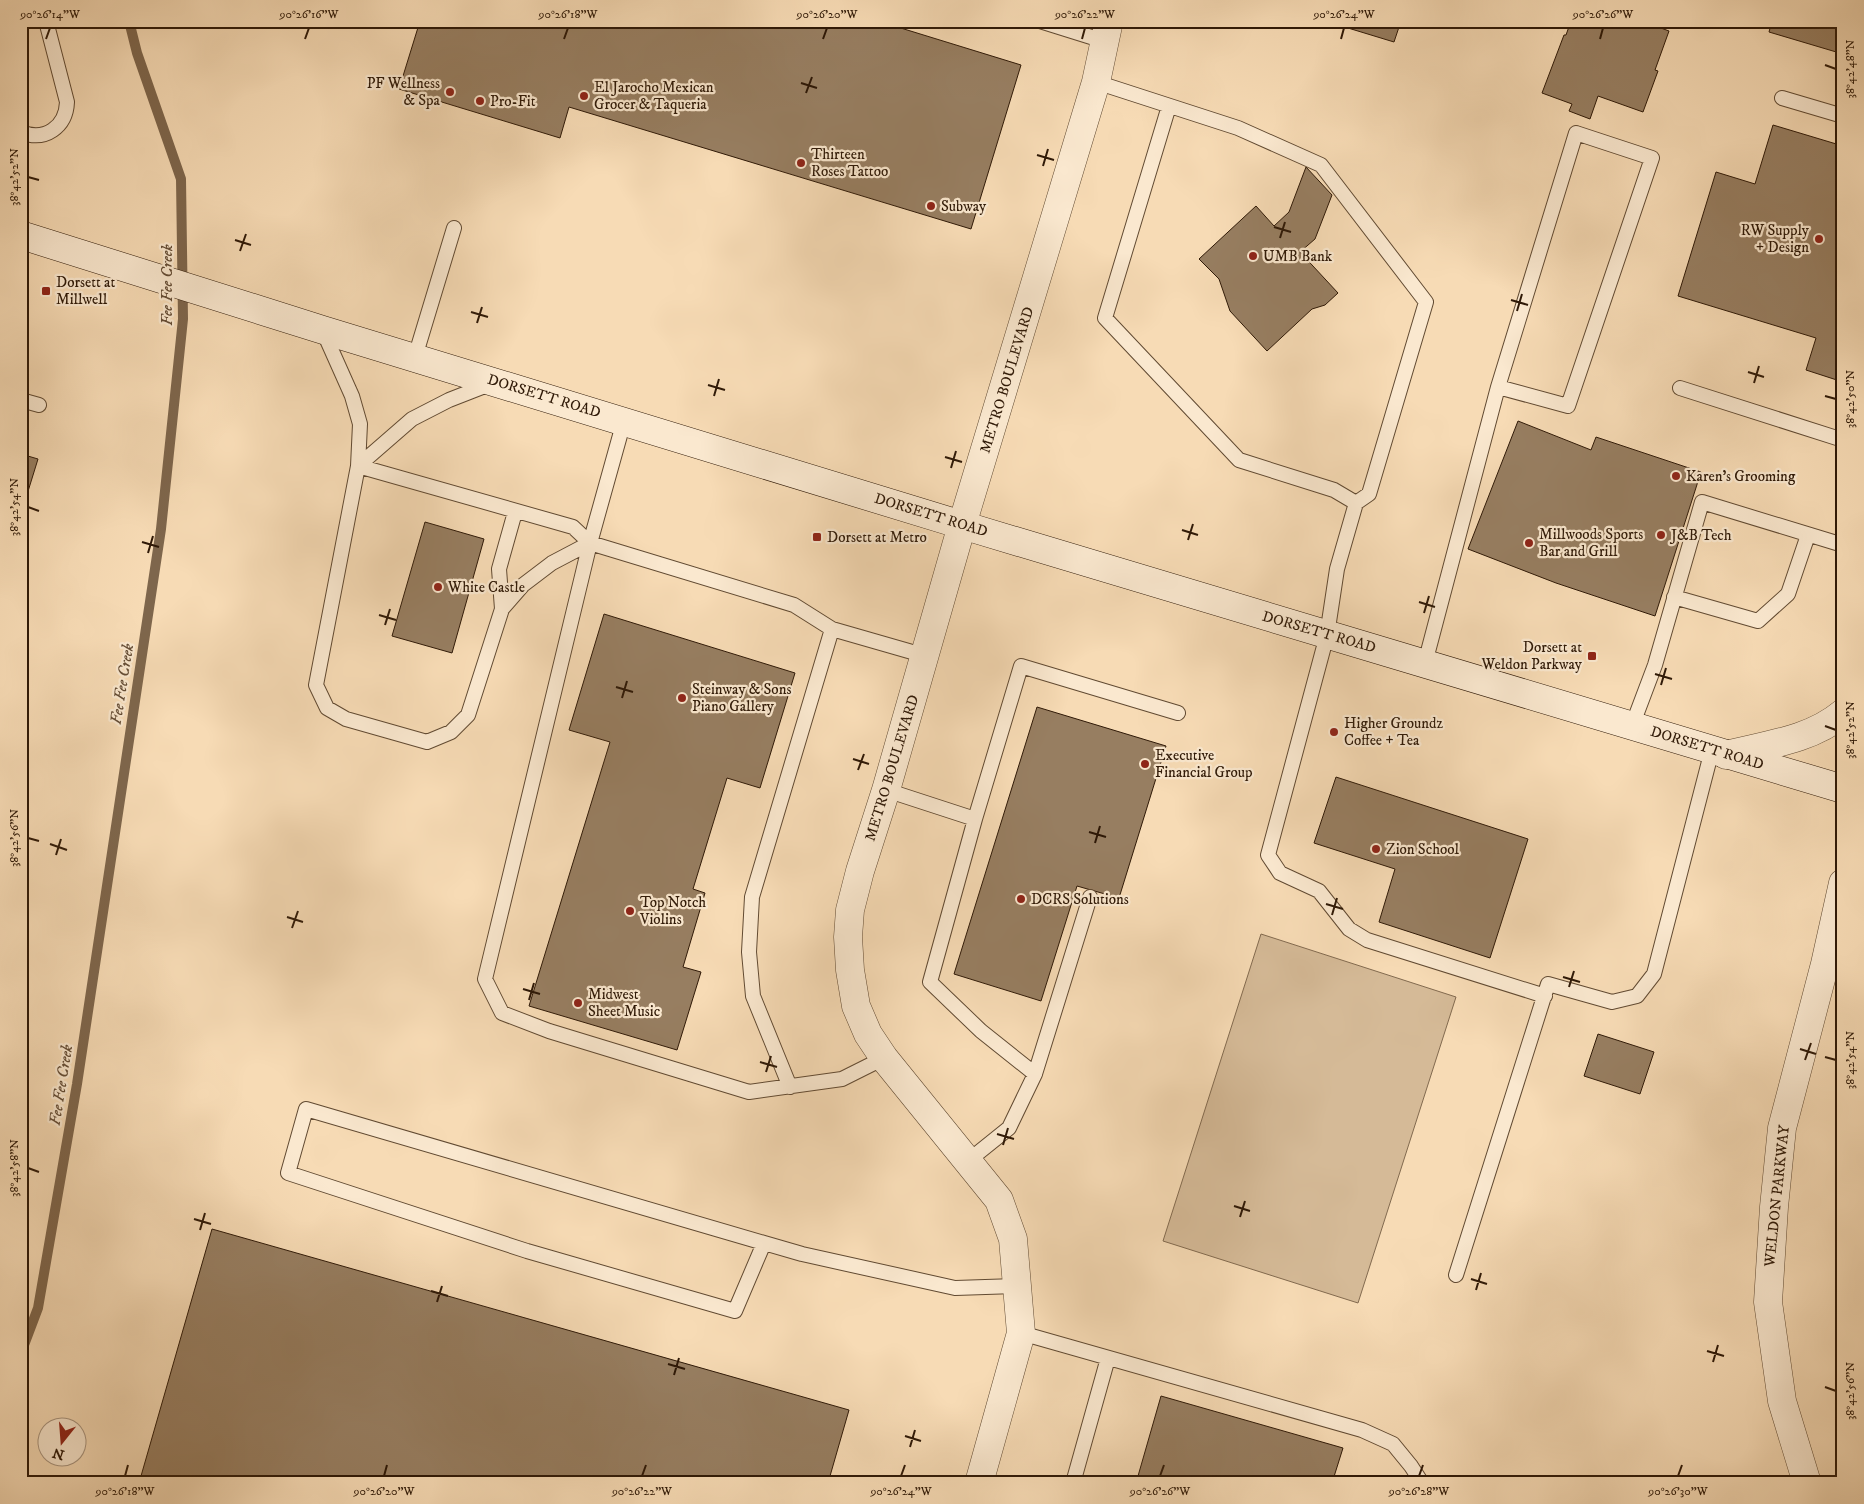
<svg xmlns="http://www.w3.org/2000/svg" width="1864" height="1504" font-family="'IM FELL DW Pica',serif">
<rect width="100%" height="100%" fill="#f7dbb5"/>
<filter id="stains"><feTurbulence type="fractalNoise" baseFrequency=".004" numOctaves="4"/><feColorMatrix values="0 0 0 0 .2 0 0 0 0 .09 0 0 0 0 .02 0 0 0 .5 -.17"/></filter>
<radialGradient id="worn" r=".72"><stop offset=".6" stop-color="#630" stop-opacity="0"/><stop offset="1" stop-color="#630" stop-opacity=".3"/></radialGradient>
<path fill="#d5ba97" stroke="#826a4f" d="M1261 934 1456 997 1358 1303 1163 1241Z"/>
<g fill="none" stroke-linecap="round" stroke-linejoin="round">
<path stroke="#7e664c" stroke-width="10" d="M21 1353 38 1308 77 1084 161 529 183 319 181 179 137 53 129 21"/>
</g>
<path fill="#977e61" stroke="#2f1907" d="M420 21H878L1021 65 971 229 569 107 560 138 399 89Z
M1325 21H1401L1394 42Z
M1571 21H1642L1669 31 1655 70 1658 71 1643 112 1598 96 1590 119 1569 111 1572 104 1542 93 1564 35H1566Z
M1772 21H1843V54L1769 32Z
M1773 125 1843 146V382L1806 370 1816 338 1678 296 1716 172 1755 184Z
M1306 167 1332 195 1315 239 1300 252 1338 293 1325 305 1312 309 1267 351 1230 311 1219 279 1199 259 1256 206 1274 226 1289 212Z
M1518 421 1591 450 1596 437 1701 472 1655 616 1556 583 1468 549Z
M21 454 38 459 21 514Z
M425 522 484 539 452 653 392 636Z
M604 614 795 673 760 788 727 778 693 889 705 893 683 967 701 972 677 1050 529 1006 610 742 569 730Z
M1037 707 1166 746 1119 898 1077 886 1041 1001 954 974Z
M1336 777 1528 839 1490 958 1379 922 1395 869 1314 843Z
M1598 1034 1654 1052 1640 1094 1584 1076Z
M212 1229 849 1410 828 1483H139Z
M1161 1396 1343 1448 1332 1483H1136Z"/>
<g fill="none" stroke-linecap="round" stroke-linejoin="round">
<defs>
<path id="service" d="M1040 21 1104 41
M1096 82 1238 128 1321 165 1426 302 1369 494 1356 503 1337 569 1327 635 1268 855 1280 873 1319 891 1349 929 1367 940 1545 996
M1782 98 1843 116
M1169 106 1105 318 1239 460 1334 490 1356 503
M21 132C45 142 66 127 67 102L46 21
M323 331 352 396 360 424 358 466 316 685 327 708 346 719 427 742 451 732 468 715 502 609 499 569 515 512
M415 357 454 228
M1680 388 1843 440
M21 400 39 405
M624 421 590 543 485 979 502 1013 549 1031 749 1092 842 1079 884 1058
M358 466 573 527 590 543 794 605 832 629
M358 466 412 419 449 400 490 384
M1674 597 1758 621 1788 594 1808 535
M502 609 523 585 552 563 590 543
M1425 663 1498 387 1576 133 1652 158 1568 406 1498 387
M1632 726 1655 665 1702 502 1843 545
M886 790 975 819 1021 666 1178 713
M1035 1074 1090 897
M790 1087 753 996 749 952 752 897 832 629 926 656
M968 1161 1009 1128 1035 1074 981 1031 930 982 975 819
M764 1243 735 1311 527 1251 288 1173 306 1109 764 1243 802 1254 955 1288 1016 1286
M1456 1275 1548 984 1612 1002 1637 996 1654 974 1712 750
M1021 1333 1362 1430 1393 1444 1411 1466 1422 1483
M1073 1483 1108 1358"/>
<path id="minor" d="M979 1483 1021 1333 1013 1239 999 1200 884 1058 868 1034 856 1006 850 970 848 937 850 910 860 871 886 790 962 525 1096 82 1109 21
M1807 1483 1782 1401 1768 1302 1774 1207 1782 1128 1825 964 1843 883"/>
<path id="tertiary" d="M1726 755C1766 745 1811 740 1843 713"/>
<path id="secondary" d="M21 235 323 330 962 525 1843 789"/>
</defs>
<use href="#service" stroke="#614a32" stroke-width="16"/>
<use href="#minor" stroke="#614a32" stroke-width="29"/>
<use href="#tertiary" stroke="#614a32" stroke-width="29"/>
<use href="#secondary" stroke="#2f1907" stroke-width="29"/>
<use href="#service" stroke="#fae8cf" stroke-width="14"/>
<use href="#minor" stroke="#fae8cf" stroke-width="28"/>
<use href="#tertiary" stroke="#fae8cf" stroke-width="28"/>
<use href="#secondary" stroke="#fae8cf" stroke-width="28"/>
</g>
<path fill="none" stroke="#2f1907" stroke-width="2" d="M46 39 50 28M305 39 309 28M564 39 568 28M823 39 827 28M1082 39 1085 28M1341 39 1344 28M1600 39 1603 28M1825 65 1836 69M801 83 817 88M806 93 812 77M1037 155 1054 160M1043 166 1048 149M28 177 39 180M1274 227 1291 232M1280 238 1285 222M235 240 251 245M240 251 246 234M1511 300 1528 305M1517 311 1522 294M471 312 488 317M477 323 482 307M1748 372 1764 377M1754 383 1759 366M708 385 725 390M714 396 719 379M1825 396 1836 399M945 457 962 462M951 468 956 451M28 507 39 511M1182 530 1198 535M1188 540 1193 524M142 542 159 547M148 553 153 536M1419 602 1435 607M1424 613 1429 596M379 615 396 620M385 625 390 609M1655 674 1672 679M1661 685 1666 668M616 687 633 692M622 698 627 681M1825 726 1836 730M853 759 869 764M858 770 864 754M1089 832 1106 837M28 838 39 841M1095 843 1100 826M50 844 67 850M56 855 61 839M1326 904 1343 909M1332 915 1337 898M287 917 303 922M292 928 298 911M1563 977 1580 982M1569 987 1574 971M523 989 540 994M529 1000 534 983M1800 1049 1816 1054M1825 1057 1836 1060M1805 1060 1811 1043M760 1062 777 1067M766 1072 771 1056M997 1134 1014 1139M1003 1145 1008 1128M28 1168 39 1172M1234 1206 1250 1211M1240 1217 1245 1201M194 1219 211 1224M200 1230 205 1213M1471 1279 1487 1284M1476 1290 1481 1273M431 1291 448 1296M437 1302 442 1286M1707 1351 1724 1356M1713 1362 1718 1345M668 1364 685 1369M674 1375 679 1358M1825 1387 1836 1391M905 1436 921 1441M910 1447 915 1430M125 1476 128 1465M384 1476 387 1465M642 1476 646 1465M901 1476 905 1465M1160 1476 1164 1465M1419 1476 1423 1465M1678 1476 1682 1465"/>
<g fill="#8f2418" stroke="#fae8cf" stroke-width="2">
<circle cx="450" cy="92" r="5"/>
<circle cx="584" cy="96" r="5"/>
<circle cx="480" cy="101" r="5"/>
<circle cx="801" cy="163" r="5"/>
<circle cx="931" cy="206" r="5"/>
<circle cx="1819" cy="239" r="5"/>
<circle cx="1253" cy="256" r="5"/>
<rect x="41" y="286" width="10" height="10" rx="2.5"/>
<circle cx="1676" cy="476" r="5"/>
<circle cx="1661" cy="535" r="5"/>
<rect x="812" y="532" width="10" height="10" rx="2.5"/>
<circle cx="1529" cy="543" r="5"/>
<circle cx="438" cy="587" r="5"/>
<rect x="1587" y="651" width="10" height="10" rx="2.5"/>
<circle cx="682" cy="698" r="5"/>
<circle cx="1334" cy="732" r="5"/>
<circle cx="1145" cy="764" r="5"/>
<circle cx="1376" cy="849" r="5"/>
<circle cx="1021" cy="899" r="5"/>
<circle cx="630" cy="911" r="5"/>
<circle cx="578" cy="1003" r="5"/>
</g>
<g text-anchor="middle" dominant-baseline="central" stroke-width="4.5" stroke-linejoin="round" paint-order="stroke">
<g font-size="15" fill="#2f1907" stroke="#fae8cf" text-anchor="start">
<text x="440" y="83" text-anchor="end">PF Wellness<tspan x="440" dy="17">&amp; Spa</tspan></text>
<text x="594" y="87">El Jarocho Mexican<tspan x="594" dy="17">Grocer &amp; Taqueria</tspan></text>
<text x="490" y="101">Pro-Fit</text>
<text x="811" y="154">Thirteen<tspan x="811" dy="17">Roses Tattoo</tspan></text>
<text x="941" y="206">Subway</text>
<text x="1809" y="230" text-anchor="end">RW Supply<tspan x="1809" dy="17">+ Design</tspan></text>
<text x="1263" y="256">UMB Bank</text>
<text x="56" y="282">Dorsett at<tspan x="56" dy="17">Millwell</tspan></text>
<text x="1686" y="476">Karen's Grooming</text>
<text x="1539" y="534">Millwoods Sports<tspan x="1539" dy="17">Bar and Grill</tspan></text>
<text x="1671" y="535">J&amp;B Tech</text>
<text x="827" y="537">Dorsett at Metro</text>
<text x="448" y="587">White Castle</text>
<text x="1582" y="647" text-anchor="end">Dorsett at<tspan x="1582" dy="17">Weldon Parkway</tspan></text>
<text x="692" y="689">Steinway &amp; Sons<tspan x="692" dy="17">Piano Gallery</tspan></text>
<text x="1344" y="723">Higher Groundz<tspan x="1344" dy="17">Coffee + Tea</tspan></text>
<text x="1155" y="755">Executive<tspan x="1155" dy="17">Financial Group</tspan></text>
<text x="1386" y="849">Zion School</text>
<text x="1031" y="899">DCRS Solutions</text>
<text x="640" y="902">Top Notch<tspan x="640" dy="17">Violins</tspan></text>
<text x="588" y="994">Midwest<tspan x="588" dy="17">Sheet Music</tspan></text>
</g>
<g font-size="15" fill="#2f1907" stroke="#fae8cf">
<text transform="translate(1007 380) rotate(-73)">METRO BOULEVARD</text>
<text transform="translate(544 396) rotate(17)">DORSETT ROAD</text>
<text transform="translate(931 515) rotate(17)">DORSETT ROAD</text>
<text transform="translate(1319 632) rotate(16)">DORSETT ROAD</text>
<text transform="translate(1707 748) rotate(17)">DORSETT ROAD</text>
<text transform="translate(892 768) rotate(-73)">METRO BOULEVARD</text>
<text transform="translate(1777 1196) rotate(-84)">WELDON PARKWAY</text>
</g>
<g font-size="16" font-style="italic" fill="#644c35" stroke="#fae8cf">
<text transform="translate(167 285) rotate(-90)">Fee Fee Creek</text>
<text transform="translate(122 684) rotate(-81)">Fee Fee Creek</text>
<text transform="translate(61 1085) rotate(-81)">Fee Fee Creek</text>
</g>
</g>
<rect width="1864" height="1504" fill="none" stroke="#f7dbb5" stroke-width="55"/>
<g transform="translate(62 1442) rotate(197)"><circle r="24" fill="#fae8cf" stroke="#a9957f"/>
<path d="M0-4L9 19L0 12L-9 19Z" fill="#8f2418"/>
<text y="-8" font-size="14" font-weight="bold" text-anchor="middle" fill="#2f1907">N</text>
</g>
<rect x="28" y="28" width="1808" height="1448" fill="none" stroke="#2f1907" stroke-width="2"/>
<g font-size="12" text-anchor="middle" fill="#2f1907">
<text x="50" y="18">90°26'14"W</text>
<text x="309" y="18">90°26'16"W</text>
<text x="568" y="18">90°26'18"W</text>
<text x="827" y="18">90°26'20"W</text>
<text x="1085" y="18">90°26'22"W</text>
<text x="1344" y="18">90°26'24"W</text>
<text x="1603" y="18">90°26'26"W</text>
<text transform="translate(1850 69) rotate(-90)" y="4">38°42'48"N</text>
<text transform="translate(14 177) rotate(-90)" y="4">38°42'52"N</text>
<text transform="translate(1850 399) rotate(-90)" y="4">38°42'50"N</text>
<text transform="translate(14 507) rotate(-90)" y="4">38°42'54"N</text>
<text transform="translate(1850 730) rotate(-90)" y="4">38°42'52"N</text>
<text transform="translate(14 838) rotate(-90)" y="4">38°42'56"N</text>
<text transform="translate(1850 1060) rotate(-90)" y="4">38°42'54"N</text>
<text transform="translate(14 1168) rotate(-90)" y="4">38°42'58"N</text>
<text transform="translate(1850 1391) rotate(-90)" y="4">38°42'56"N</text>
<text x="125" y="1495">90°26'18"W</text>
<text x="384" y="1495">90°26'20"W</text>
<text x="642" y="1495">90°26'22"W</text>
<text x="901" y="1495">90°26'24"W</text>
<text x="1160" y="1495">90°26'26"W</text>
<text x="1419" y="1495">90°26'28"W</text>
<text x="1678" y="1495">90°26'30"W</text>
</g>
<rect width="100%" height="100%" filter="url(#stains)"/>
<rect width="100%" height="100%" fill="url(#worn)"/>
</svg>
